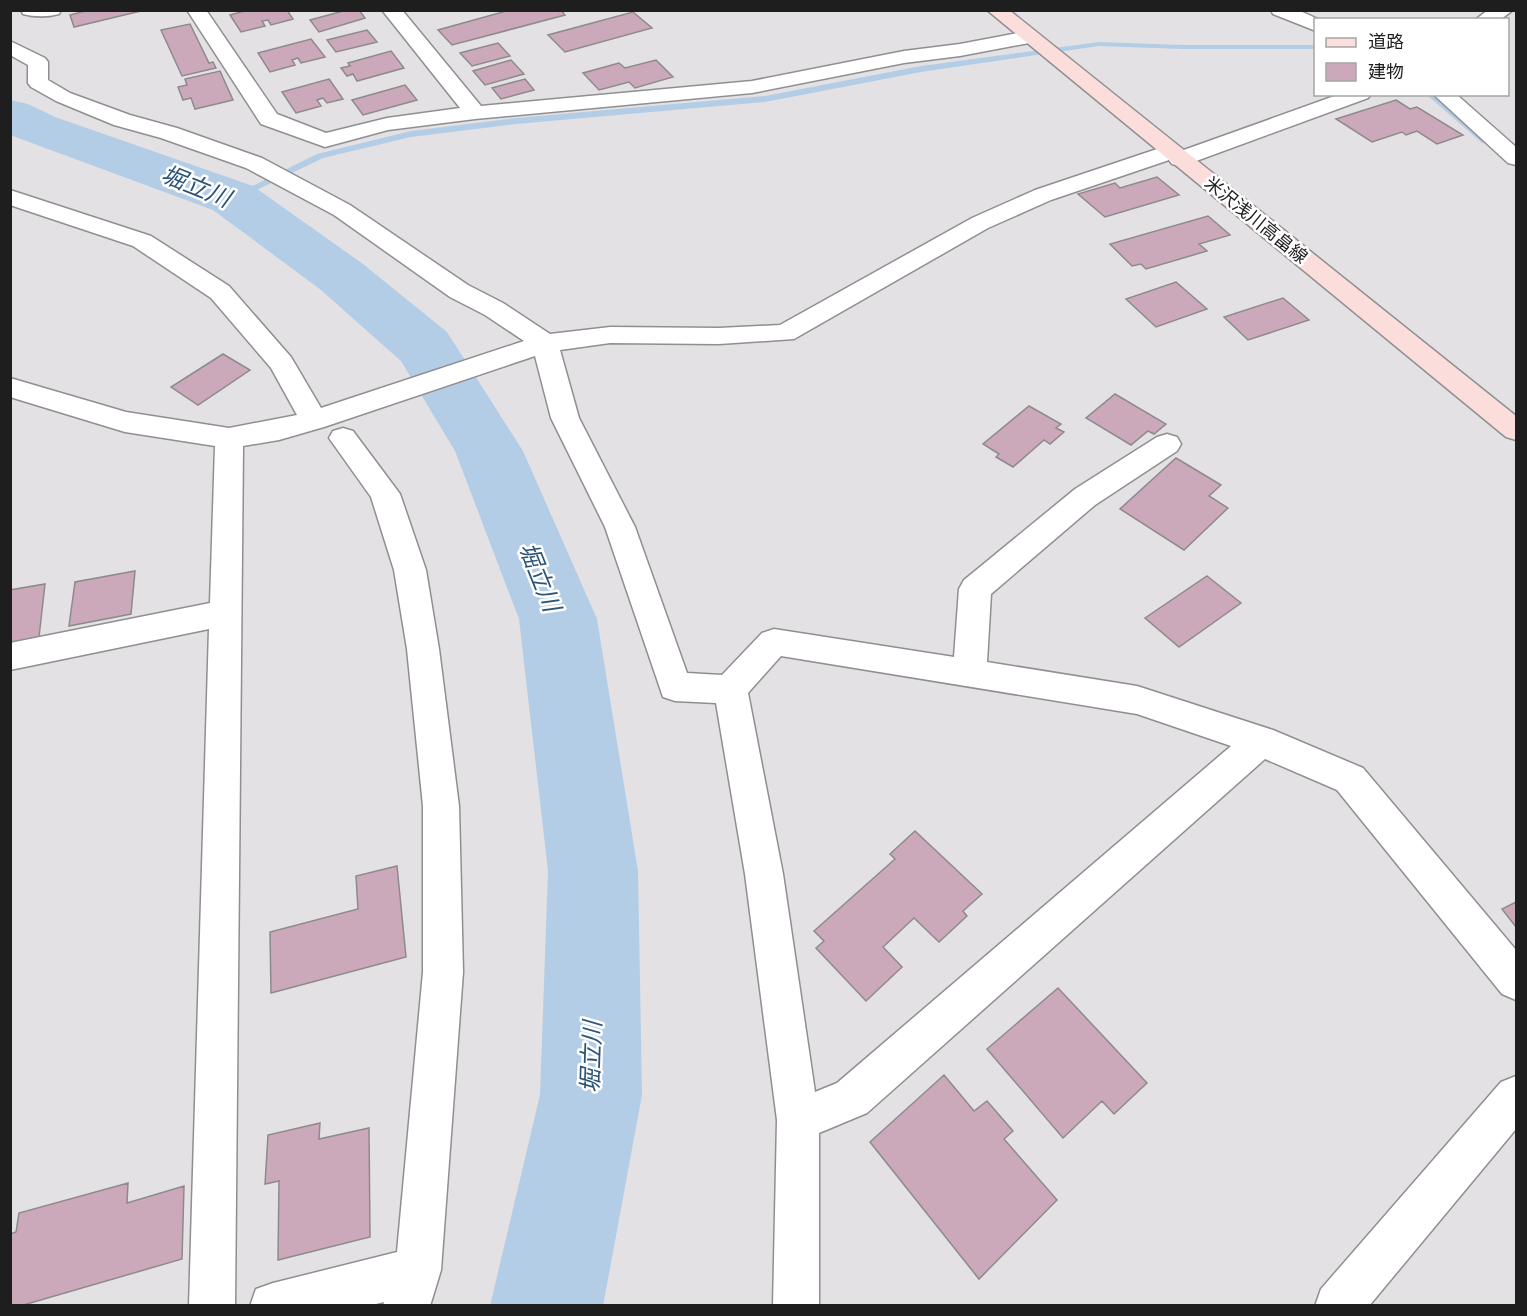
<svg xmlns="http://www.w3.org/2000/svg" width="1527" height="1316" font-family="'Zilla Slab','Noto Sans JP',serif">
<rect width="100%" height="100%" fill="#e3e1e4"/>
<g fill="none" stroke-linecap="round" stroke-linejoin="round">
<path fill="#b3cde6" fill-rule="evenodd" d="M1099 42 1183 45H1316V49H1183L1099 46 921 72 765 102 516 124 411 137 323 158 236 200 228 198 317 154 411 131 516 118 765 96 921 66Z
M1426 94H1436L1488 139V143H1482Z"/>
<path fill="#b3cde6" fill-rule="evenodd" d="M10 100 28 104 55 117 253 186 363 264 447 332 523 451 597 619 638 871 642 1095 603 1306H490L540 1095 548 871 519 619 455 451 401 361 321 290 213 210 10 135Z"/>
</g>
<path fill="#cba9ba" stroke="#8e8a8c" stroke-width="1.5" d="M89 10H145L74 27 70 15Z
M248 10H287L293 19 271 25 268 20 262 21 265 26 241 32 230 15Z
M347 10H359L365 18 319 32 310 20Z
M510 10H561L565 15 452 45 438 30Z
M633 12 652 28 565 52 548 35Z
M190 24 209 63 213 62 216 68 182 76 161 30Z
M367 30 377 42 336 52 327 40Z
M311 39 325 57 301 63 298 58 292 60 295 65 270 72 258 53Z
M498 43 510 56 472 66 460 53Z
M391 51 404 68 357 81 353 74 347 76 341 68 350 66 348 63Z
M511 60 524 74 485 85 473 71Z
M656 60 673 77 635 88 629 82 599 90 583 73 619 63 625 68Z
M220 71 233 100 195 109 191 98 183 100 178 87 187 85 185 79Z
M329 79 343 99 327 103 323 98 317 100 321 106 296 113 282 92Z
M525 79 534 90 501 99 492 88Z
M405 85 417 100 363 115 352 100Z
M1396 100 1410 109 1417 107 1463 135 1437 144 1417 131 1406 135 1402 132 1372 142 1336 119Z
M1157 177 1179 195 1105 217 1078 194 1115 183 1120 188Z
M1208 216 1230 235 1199 244 1207 251 1146 269 1141 264 1132 266 1110 244Z
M1176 282 1207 309 1156 327 1126 299Z
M1283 298 1309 320 1248 340 1224 317Z
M223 354 250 370 198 405 171 387Z
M1115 394 1166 424 1154 434 1148 431 1131 445 1086 418Z
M1029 406 1061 424 1056 428 1064 432 1050 444 1044 440 1013 467 996 457 999 454 983 444Z
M1176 458 1221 485 1209 496 1228 508 1184 550 1120 509Z
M135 571 131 614 69 626 75 582Z
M1207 576 1241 603 1179 647 1145 618Z
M45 584 39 637 10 643V590Z
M915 831 982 894 963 911 967 916 939 942 914 918 883 947 902 967 866 1001 816 948 824 941 814 931 895 859 890 854Z
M397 866 406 957 271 993 270 932 358 909 356 876Z
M1516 902V927L1502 909Z
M1058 988 1147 1083 1114 1114 1102 1101 1063 1138 987 1049Z
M944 1075 974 1111 987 1101 1013 1131 1004 1139 1057 1200 979 1279 870 1142Z
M320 1123 319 1139 369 1128 370 1237 278 1260 279 1181 265 1184 268 1135Z
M128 1183 127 1203 184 1186 182 1259 20 1306H10V1234L16 1232 19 1213Z"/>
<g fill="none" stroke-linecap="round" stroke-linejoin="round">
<defs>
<path id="street" d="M21 10H61L59 14C48 17 34 17 23 14Z
M187 10H206L277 114 326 133 387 118 460 108 382 10H402L481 106 752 81 904 51 960 44 1029 31 1036 33 1039 37 1036 41 1029 43 960 56 904 63 752 93 475 119 388 130 325 147 261 124Z
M1271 10H1298L1320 20H1316V31L1273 14Z
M1488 10H1513L1500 20H1475Z
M10 41 45 58 48 62V80L70 93 130 115 177 128 262 158 350 205 468 285 503 303 550 334 610 327 719 328 780 325 972 218 1035 190 1163 147 1171 145 1179 147 1181 151 1340 94H1371L1368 98 1188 164 1180 166 1172 164 1169 160 1051 200 988 228 794 339 719 344 610 343 560 350 579 418 635 527 687 673 722 675 762 633 774 629 954 657 959 589 964 580 1075 489 1157 437 1167 434 1177 437 1181 444 1177 451 1095 505 991 594 987 662 1137 686 1273 730 1363 768 1516 950V1000L1502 994 1337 790 1265 759 867 1113 819 1133V1306H773L777 1120 745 874 716 703 675 701 663 697 605 527 551 418 535 356 324 427 279 440 243 446 235 1306H189L209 629 10 670V643L210 603 215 446 125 432 10 397V378L126 412 229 428 297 415 271 368 211 298 133 246 10 205V190L151 236 229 286 291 357 321 408 524 341 485 315 450 297 334 215 246 168 161 138 114 125 56 101 31 87 28 83V65L10 55ZM781 656 1137 714 1231 746 837 1083 815 1092 783 874 748 693Z
M1433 94H1456L1516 147V165L1508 163Z
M343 428 353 431 400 494 426 570 439 649 459 806 463 972 441 1270 430 1306H383L384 1302 368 1306H250L256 1289 273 1283 397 1252 423 972V806L407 649 394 570 371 497 329 438 333 431Z
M1516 1076V1129L1369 1306H1315L1321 1289 1501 1082Z"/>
<path id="secondary" d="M987 10H1009L1516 416V440L1506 437Z"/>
</defs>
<use href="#street" stroke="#908e91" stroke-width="3"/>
<use href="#secondary" stroke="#908e91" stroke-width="3"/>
<use href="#street" fill="#fff" fill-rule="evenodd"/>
<use href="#secondary" fill="#fbdedc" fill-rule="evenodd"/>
</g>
<g text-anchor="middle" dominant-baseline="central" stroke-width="5" stroke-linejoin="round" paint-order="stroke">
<g font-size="18" fill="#1f1e1f" stroke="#fff">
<text transform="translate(1256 220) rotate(39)">米沢浅川高畠線</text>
</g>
<g font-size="24" font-style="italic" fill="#2a5377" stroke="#fff">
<text transform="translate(196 186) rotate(22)">堀立川</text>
<text transform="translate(540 577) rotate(68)">堀立川</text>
<text transform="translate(591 1057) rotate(-88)">堀立川</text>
</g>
</g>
<rect width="1527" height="1316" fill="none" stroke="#1f1e1f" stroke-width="24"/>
<rect x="1314" y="18" width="195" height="78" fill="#ffffff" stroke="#a5a5a5" stroke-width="1.5"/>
<rect x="1326" y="38" width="30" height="9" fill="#fbdedc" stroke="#a5a5a5" stroke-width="1.5"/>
<text x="1368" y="48" font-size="18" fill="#1f1e1f">道路</text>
<rect x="1326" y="63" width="30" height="18" fill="#cba9ba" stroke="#a5a5a5" stroke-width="1.5"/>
<text x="1368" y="78" font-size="18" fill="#1f1e1f">建物</text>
</svg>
